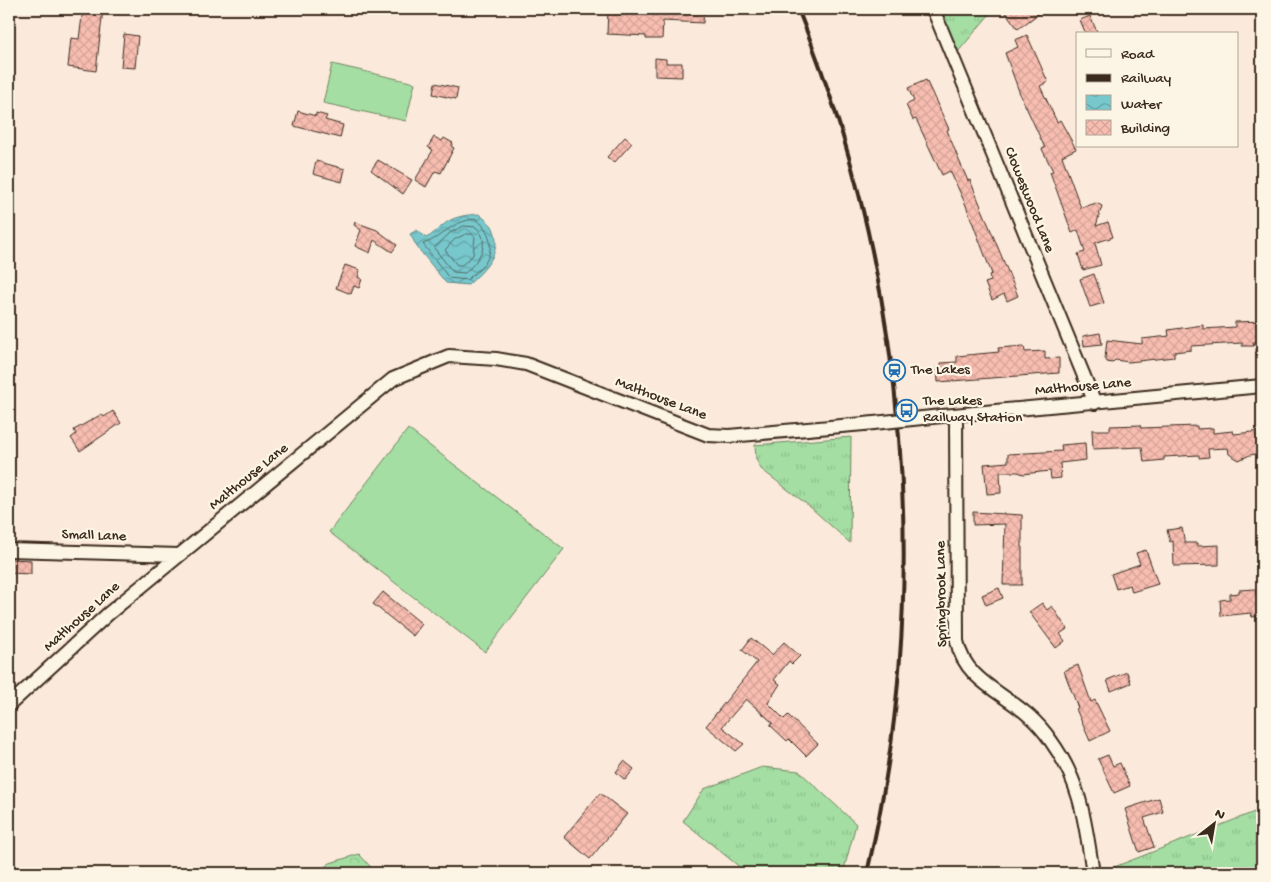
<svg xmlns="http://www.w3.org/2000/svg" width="1271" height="882" font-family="'Gochi Hand',sans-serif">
<defs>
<pattern id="grass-tufts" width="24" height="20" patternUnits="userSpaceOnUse" patternTransform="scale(1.25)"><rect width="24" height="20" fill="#a4dea3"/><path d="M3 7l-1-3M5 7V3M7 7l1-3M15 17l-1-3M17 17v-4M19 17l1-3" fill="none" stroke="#8ebf8c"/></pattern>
<pattern id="forest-crowns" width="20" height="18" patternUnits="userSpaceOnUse" patternTransform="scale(1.25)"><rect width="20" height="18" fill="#a4dea3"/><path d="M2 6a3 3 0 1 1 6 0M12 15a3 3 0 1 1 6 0" fill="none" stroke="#8ebf8c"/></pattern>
<pattern id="water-waves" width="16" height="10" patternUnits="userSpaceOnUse" patternTransform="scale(1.25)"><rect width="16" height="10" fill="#77c8cd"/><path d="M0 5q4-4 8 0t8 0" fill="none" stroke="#63a3a6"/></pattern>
<pattern id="building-cross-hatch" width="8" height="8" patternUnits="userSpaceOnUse" patternTransform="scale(1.25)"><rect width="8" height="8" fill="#f8bdb1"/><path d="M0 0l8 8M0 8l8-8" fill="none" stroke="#d6a398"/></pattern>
</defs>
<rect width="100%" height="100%" fill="#fbeadb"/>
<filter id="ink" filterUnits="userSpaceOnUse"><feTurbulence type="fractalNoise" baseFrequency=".02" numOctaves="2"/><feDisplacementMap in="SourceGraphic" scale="10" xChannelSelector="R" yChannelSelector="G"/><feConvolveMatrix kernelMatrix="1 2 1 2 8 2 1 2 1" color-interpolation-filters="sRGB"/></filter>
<g filter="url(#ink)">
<path fill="url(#grass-tufts)" stroke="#708460" d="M940 9H994L957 53Z
M851 437 850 543 809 506 761 469 756 459 755 445Z
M762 767 799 771 856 824 843 873H747L683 821 704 789Z
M1262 809V873H1104V871Z"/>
<path fill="url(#forest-crowns)" stroke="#708460" d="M359 854 376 873H316L330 863Z"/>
<path fill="#a4dea3" stroke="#708460" d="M332 64 415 83 406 121 323 103Z
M408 429 564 549 485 652 329 532Z"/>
<path fill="url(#water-waves)" stroke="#5f8987" d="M479 214C483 218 491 223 493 228 504 253 483 271 468 285L446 283 417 247 410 234 417 230 426 238C433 235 436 230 442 226 453 216 466 215 479 214Z"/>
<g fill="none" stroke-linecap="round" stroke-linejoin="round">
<path stroke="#536964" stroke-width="1" d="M476 219C490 229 495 248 485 263 481 269 472 275 467 280L449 278 423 244C444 237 450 221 476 219Z
M464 226 476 227C492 243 479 260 465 273L453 272 434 248 450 233Z
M466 234H472L475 237 473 255 462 265H457L445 250 454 240Z"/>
</g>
<path fill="url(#building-cross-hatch)" stroke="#3b2a1e" d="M83 9H103L96 71 68 67 71 38 79 39Z
M608 9H704L703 23 663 21 662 39H646V36L607 34Z
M1003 9H1045L1018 29Z
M1090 16 1098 34H1086L1080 20Z
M124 34 138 36 135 68 121 67Z
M1027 35 1048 82 1040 86 1057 122 1060 120 1076 149 1062 156 1081 208 1096 203 1102 206 1096 226 1108 222 1113 237 1095 243 1101 265 1083 270 1078 254 1085 252 1078 230 1072 233 1050 172 1053 171 1042 149 1045 148 1020 94 1005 53 1018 47 1015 40Z
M655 58 666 59V63H682V77L655 76Z
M926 80 949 129 947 130 958 158 968 181 970 180 1018 296 1007 301 1004 294 992 300 985 283 991 281 989 275 992 274 965 203 950 171 942 175 916 119 913 120 906 105 914 101 908 88Z
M435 83 458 88 456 99 433 94Z
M298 111 316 116V113L327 116 325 120 343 125 340 138 294 126Z
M434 137 442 141 444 138 453 143 451 146 454 148 441 173 435 171 426 187 415 180 433 150 428 147Z
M625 137 632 143 614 163 607 157Z
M378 160 412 180 403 194 371 170Z
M316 161 345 169 342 182 313 174Z
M355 222 377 230 397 245 392 252 374 240 370 253 355 246 361 230 354 225Z
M345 265 360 270 358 277 362 279 359 288 354 286 351 294 336 288Z
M1094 274 1104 303 1090 307 1080 279Z
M1262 321V342H1253L1254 346H1242V343L1191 346V350L1174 352V357L1129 362 1115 360 1112 363 1107 362 1105 358 1107 340 1142 344V339L1169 336 1168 330 1203 325V329L1235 327V322Z
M1100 333 1102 344 1084 346 1083 336Z
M1024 346 1025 352 1045 351V359L1059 358V373L938 382 937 368H941V363L957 362V356L999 352 998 348Z
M113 411 121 423 80 451 71 438 76 434 74 430 102 414 104 417Z
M1140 425 1141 428 1197 426V429L1213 428V433L1233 431 1234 434 1262 431V453L1250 455 1239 460 1229 454 1228 448 1208 449 1209 457 1199 458V455L1164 457V460L1144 462 1142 447 1093 449 1092 430H1110V426Z
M1085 443 1086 460 1060 463 1061 478 1051 479 1050 471 1023 474 1018 472H1000L1001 493 987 494 984 464 1008 462V454L1062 451 1061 445Z
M973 512 1022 515V585H1003L1005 524 973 525Z
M1182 528 1185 543H1197V546L1219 545V565L1174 566 1173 541 1170 542 1167 530Z
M1146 550 1158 584 1132 592 1130 585 1116 589 1111 574 1140 564 1136 553Z
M9 559 31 560V574L9 573Z
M999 588 1003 598 986 605 982 595Z
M1255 589 1256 594 1262 593V616L1252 617 1251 613 1221 616 1220 600 1230 599V594L1239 593V590Z
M383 592 422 624 413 636 373 604Z
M1042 603 1047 610 1052 606 1067 629 1060 634 1065 641 1056 648 1029 612Z
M751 638 772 655 784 642 800 656 792 664 789 661 774 680 780 684 768 703 784 719 788 715 818 744 806 756 789 739 787 741 770 725 773 723 746 699 722 727 744 744 736 751 706 726 757 662 742 650Z
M1078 665 1091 702 1095 700 1110 731 1090 741 1076 709 1078 708 1064 671Z
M1127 672 1131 683 1111 691 1107 680Z
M1108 755 1113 766 1120 763 1130 786 1114 793 1098 759Z
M624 761 634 769 625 780 616 772Z
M600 793 627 814 590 859 564 837Z
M1159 798 1163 812 1144 818 1154 847 1139 852 1125 809Z"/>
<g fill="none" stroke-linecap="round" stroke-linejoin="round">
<defs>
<path id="minor" d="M933 9 1095 403
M956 415 957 641C964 679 1002 692 1028 715 1036 722 1045 732 1051 741 1082 784 1085 823 1093 873
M932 417 1262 386
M9 550 179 555
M9 705 108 614 393 379 449 356 496 359 526 364 708 435 729 436 864 424"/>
</defs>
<use href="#minor" stroke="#3b2a1e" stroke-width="16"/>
<use href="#minor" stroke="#fcf5e5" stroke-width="12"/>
<path stroke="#3b2a1e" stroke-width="4" d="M798 9C908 279 934 589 867 873"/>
<defs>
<path id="minor-bridge" d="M864 424 932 417"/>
</defs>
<use href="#minor-bridge" stroke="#3b2a1e" stroke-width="16" stroke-linecap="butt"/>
<use href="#minor-bridge" stroke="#fcf5e5" stroke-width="12"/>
</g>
</g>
<defs>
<symbol id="station-ring" viewBox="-11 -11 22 22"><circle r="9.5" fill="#fcf5e5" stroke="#1f6fb2" stroke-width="1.5"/><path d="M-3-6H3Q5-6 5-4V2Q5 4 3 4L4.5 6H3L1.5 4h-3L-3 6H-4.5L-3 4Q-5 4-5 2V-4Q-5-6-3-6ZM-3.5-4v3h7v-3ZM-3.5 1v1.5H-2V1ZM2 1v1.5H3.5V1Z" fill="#1f6fb2"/></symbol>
<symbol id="bus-ring" viewBox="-11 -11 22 22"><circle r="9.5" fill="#fcf5e5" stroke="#1f6fb2" stroke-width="1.5"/><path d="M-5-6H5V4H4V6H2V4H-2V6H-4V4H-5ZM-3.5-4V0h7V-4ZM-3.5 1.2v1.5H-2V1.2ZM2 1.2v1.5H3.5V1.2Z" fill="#1f6fb2"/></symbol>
</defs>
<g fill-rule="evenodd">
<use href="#station-ring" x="882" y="358" width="25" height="25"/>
<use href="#bus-ring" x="894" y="398" width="25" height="25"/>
</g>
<g text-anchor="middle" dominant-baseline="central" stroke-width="4.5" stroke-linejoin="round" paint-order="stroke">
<g font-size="15" fill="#3b2a1e" stroke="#fcf5e5">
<text transform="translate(1029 200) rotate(68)">Cloweswood Lane</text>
<text transform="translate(1083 387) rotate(-5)">Malthouse Lane</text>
<text transform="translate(661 399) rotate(21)">Malthouse Lane</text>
<text transform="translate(249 477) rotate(-39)">Malthouse Lane</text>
<text transform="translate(94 536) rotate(2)">Small Lane</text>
<text transform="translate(942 594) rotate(-91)">Springbrook Lane</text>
<text transform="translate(82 617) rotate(-42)">Matlhouse Lane</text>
</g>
<g font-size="15" fill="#3b2a1e" stroke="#fcf5e5" text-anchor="start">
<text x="911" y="370">The Lakes</text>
<text x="923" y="401">The Lakes<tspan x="923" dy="17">Railway Station</tspan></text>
</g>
</g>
<rect width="1271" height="882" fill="none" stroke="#fcf5e5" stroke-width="30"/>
<rect x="15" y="15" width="1241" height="852" fill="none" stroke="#3b2a1e" stroke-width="2" filter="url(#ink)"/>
<rect x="1076" y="32" width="162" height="115" fill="#fcf5e5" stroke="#afa495"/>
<rect x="1086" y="49" width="25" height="8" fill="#fcf5e5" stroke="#afa495"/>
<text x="1121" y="58" font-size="15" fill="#3b2a1e">Road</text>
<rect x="1086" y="74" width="25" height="8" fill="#3b2a1e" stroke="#afa495"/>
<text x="1121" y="82" font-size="15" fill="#3b2a1e">Railway</text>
<rect x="1086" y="95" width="25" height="15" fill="url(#water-waves)" stroke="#afa495"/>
<text x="1121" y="108" font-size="15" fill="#3b2a1e">Water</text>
<rect x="1086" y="120" width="25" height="15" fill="url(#building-cross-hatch)" stroke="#afa495"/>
<text x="1121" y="132" font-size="15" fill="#3b2a1e">Building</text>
<g transform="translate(1214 824) rotate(31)" stroke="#fcf5e5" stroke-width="4" paint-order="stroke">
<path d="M0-4L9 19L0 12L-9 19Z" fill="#3b2a1e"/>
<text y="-8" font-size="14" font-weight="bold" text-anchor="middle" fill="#3b2a1e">N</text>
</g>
</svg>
